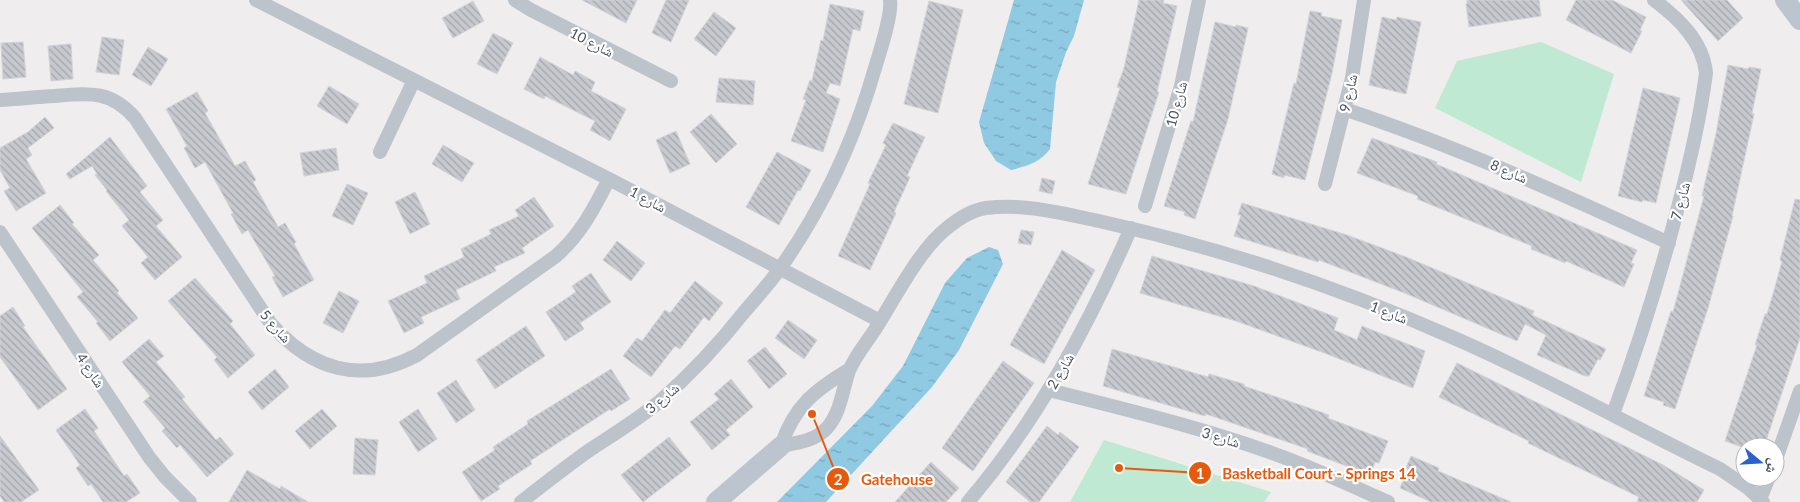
<svg xmlns="http://www.w3.org/2000/svg" width="1800" height="502" font-family="Lato,'Noto Naskh Arabic',sans-serif">
<defs>
<pattern id="water-ripples" width="26" height="14" patternUnits="userSpaceOnUse" patternTransform="scale(1.25)"><rect width="26" height="14" fill="#90c9e2"/><path d="M2 4q2-2 4 0t4 0M15 11q2-2 4 0t4 0" fill="none" stroke="#77a6ba"/></pattern>
<pattern id="building-back-hatch" width="6" height="6" patternUnits="userSpaceOnUse" patternTransform="scale(1.25)"><rect width="6" height="6" fill="#c7c9cf"/><path d="M-1 5l2 2M0 0l6 6M5-1l2 2" fill="none" stroke="#a3a6ab"/></pattern>
</defs>
<rect width="100%" height="100%" fill="#efeded"/>
<path fill="#bfe9d3" d="M1541 42 1614 74 1581 182 1435 108 1457 61Z
M1104 440 1271 492 1264 502H1070Z"/>
<path fill="url(#water-ripples)" d="M1014 0H1084L1074 36 1066 52 1056 82 1050 149C1040 163 1026 166 1011 170L996 161 984 143 979 122Z
M989 247 998 250 1003 264 959 350 932 387 826 502H777L872 406 903 366 945 283 967 258Z"/>
<path fill="url(#building-back-hatch)" stroke="#d1d3d8" d="M582 0H637L626 23Z
M666 0H689L671 42 652 33Z
M1139 0H1164L1163 3 1177 6 1157 92H1159L1126 194 1088 184 1120 88 1117 87 1124 68Z
M1467 0H1539L1541 16 1469 27 1466 4 1467 3Z
M1576 0H1612L1646 17 1640 30 1642 31 1631 53 1566 20Z
M1681 0H1727L1743 18 1718 41Z
M473 1 484 21 453 38 442 18Z
M929 1 963 10 938 113 904 104Z
M830 4 864 11 860 31 853 29 840 86 830 83 826 93 840 99 823 152 791 141 806 100 803 99 810 80 812 81 821 40 823 41Z
M1310 11 1322 13 1321 16 1342 20 1332 73 1305 180 1284 175V178L1272 174 1294 83 1296 84Z
M714 12 736 28 716 56 694 39Z
M1382 17 1396 20 1397 17 1421 22 1406 94 1369 85Z
M1215 22 1236 27V25L1248 28 1228 119 1195 219 1184 215 1185 212 1164 206 1191 121 1193 122Z
M493 33 513 43 497 74 477 64Z
M102 37 124 40 119 75 96 72Z
M23 42 26 77 3 79 1 43Z
M71 44 73 79 51 81 48 46Z
M148 47 168 59 151 86 132 75Z
M540 57 573 75 575 71 595 82 591 91 626 109 610 141 590 130 595 121 545 96 544 99 524 89Z
M1728 65 1748 69 1749 67 1761 69 1752 113 1754 114 1732 216H1733L1708 308 1675 409 1663 405 1664 402 1644 396 1671 311 1673 312 1704 196H1702L1716 134Z
M719 78 755 81 753 105 716 102Z
M329 86 359 104 347 124 317 106Z
M1643 88 1680 98 1656 203 1643 200 1642 202 1618 196Z
M197 92 208 111 205 113 235 166 245 161 256 180 253 182 278 227 285 223 296 242 294 244 314 280 283 297 272 277 275 276 248 230 242 234 231 214 233 213 205 162 195 168 184 148 187 146 166 109Z
M711 114 737 144 716 163 690 132Z
M45 117 54 128 28 148 32 155 26 159 46 193 16 211 4 191 10 188 0 170V148L28 132Z
M893 123 925 137 907 176 910 177 894 212 896 213 870 270 838 256 870 184 868 183 886 145 883 143Z
M676 131 690 164 670 173 656 140Z
M110 137 147 186 140 192 163 220 156 226 182 257 155 280 141 263 148 257 122 226 129 220 106 191 107 190 95 175 97 174 92 166 70 179 66 174Z
M1372 138 1437 162 1436 164 1637 250 1631 263 1634 264 1624 287 1566 261 1565 263 1531 249 1532 246 1417 199 1418 196 1357 173Z
M443 145 474 163 462 182 432 164Z
M336 148 339 170 304 176 300 153Z
M777 152 811 170 800 191 798 190 779 225 746 207Z
M1042 178 1055 181 1052 194 1039 191Z
M347 184 368 193 353 225 332 216Z
M415 192 430 224 410 234 395 202Z
M534 197 554 226 522 248 525 253 494 267 496 271 456 290 460 299 421 317 424 323 404 333 388 301 427 283 424 276 464 257 461 249 491 234 489 230 519 216 515 210Z
M1795 199 1800 200V338L1764 447H1742L1725 441 1757 345H1755L1765 314H1767L1775 287 1782 261 1780 260Z
M1242 203 1347 235 1406 257 1534 311 1532 315 1606 349 1600 360 1598 359 1589 376H1585L1537 355 1546 335 1525 324 1517 341 1407 294 1319 260 1318 262 1234 236 1241 215H1238Z
M60 205 74 223 72 224 99 255 93 260 119 291 117 293 138 318 110 341 96 323 98 322 77 297 83 292 32 228Z
M1021 230 1034 232 1031 245 1018 243Z
M617 241 645 263 631 281 603 260Z
M1062 250 1095 270 1044 364 1010 345Z
M1152 256 1254 286 1338 318 1334 330 1357 340 1362 326 1425 351 1413 388 1327 354 1236 321 1140 293Z
M591 273 611 302 580 323 584 329 565 341 546 312 576 292 572 286Z
M195 278 233 321 230 324 255 355 228 378 214 360 217 357 168 301Z
M695 281 723 303 709 321 704 317 680 349 675 346 651 377 623 356 637 338 642 341 665 310 670 313Z
M339 291 359 301 343 333 323 323Z
M13 307 25 326 23 327 67 389 38 410 0 357V316Z
M788 320 817 340 804 359 775 338Z
M526 326 545 356 495 389 476 360Z
M149 339 164 356 156 362 185 397 182 399 216 440 220 437 234 454 207 477 180 445 177 448 162 431 165 428 143 402 150 396 122 362Z
M765 347 787 374 769 389 747 361Z
M1112 349 1208 377 1209 374 1244 384V386L1321 412 1329 415 1328 418 1388 441 1379 463 1375 462 1370 475 1307 451 1308 449 1206 414 1205 416 1103 386Z
M1003 361 1034 383 973 471 942 448Z
M1457 363 1663 465 1704 490 1697 502H1637L1639 497 1528 443 1529 441 1439 397Z
M275 369 289 387 262 410 248 392Z
M611 369 630 399 611 411 610 409 530 461 532 464 498 486 500 489 481 501 462 472 495 450 493 447 528 424 527 421Z
M731 379 753 407 726 430 730 435 712 450 690 422 719 399 714 394Z
M456 380 475 410 456 423 437 393Z
M85 409 98 428 94 431 124 476 127 474 140 493 126 502H103L91 484 88 486 76 468 80 465 56 430Z
M322 409 337 426 310 449 295 431Z
M418 409 437 439 418 452 399 422Z
M1047 426 1058 435 1060 432 1079 447 1039 502H1030L1006 482Z
M0 436 39 490 21 502H4L0 496Z
M669 437 691 465 643 502 621 475Z
M355 438 378 440 375 475 353 474Z
M1411 456 1439 468 1438 471 1511 502H1431L1400 488 1408 469 1406 468Z
M931 462 959 488 946 502H895Z
M247 470 280 489 281 486 308 502H229Z"/>
<g fill="none" stroke-linecap="round" stroke-linejoin="round">
<path stroke="#bdc3cb" stroke-width="14" d="M256 0 609 179 880 321
M515 0 531 10 671 81
M0 100C18 99 36 97 54 96 89 93 111 90 135 118L271 324C312 370 361 385 417 355L556 256C581 234 594 208 609 179
M1344 109C1456 146 1562 194 1669 243
M380 152 414 80
M1325 184 1352 78 1364 0
M1145 206 1181 86 1199 0
M0 232 149 457 165 477 190 502
M850 369C815 390 794 406 781 446 797 443 815 441 827 428 841 412 842 391 849 371 855 356 867 342 876 328 895 298 919 250 947 228 958 219 972 210 986 208 1025 203 1065 214 1103 222 1221 248 1343 289 1454 338 1544 377 1631 426 1720 469L1748 488 1763 502
M1049 390C1123 409 1200 427 1272 453 1312 467 1350 485 1388 502
M1613 414C1638 347 1659 280 1677 211 1689 166 1700 119 1706 73 1703 41 1678 18 1654 0
M1775 462 1800 391
M1760 499 1769 477
M521 502C544 484 567 466 591 449 614 434 637 420 659 402 691 374 719 344 745 311 757 297 770 283 781 267 819 213 849 151 869 88 874 69 893 17 890 0
M968 502C1038 420 1088 326 1131 228"/>
<path stroke="#bcc4cf" stroke-width="20" d="M1785 0 1800 20
M716 502 781 446"/>
</g>
<g text-anchor="middle" dominant-baseline="central" stroke-width="4.5" stroke-linejoin="round" paint-order="stroke">
<g font-size="14" fill="#474f58" stroke="#fff">
<text transform="translate(592 42) rotate(27)">شارع 10</text>
<text transform="translate(1348 93) rotate(-77)">شارع 9</text>
<text transform="translate(1176 104) rotate(-75)">شارع 10</text>
<text transform="translate(1509 171) rotate(23)">شارع 8</text>
<text transform="translate(648 199) rotate(28)">شارع 1</text>
<text transform="translate(1680 201) rotate(-75)">شارع 7</text>
<text transform="translate(1389 312) rotate(21)">شارع 1</text>
<text transform="translate(276 326) rotate(49)">شارع 5</text>
<text transform="translate(91 370) rotate(56)">شارع 4</text>
<text transform="translate(1060 371) rotate(-60)">شارع 2</text>
<text transform="translate(662 398) rotate(-40)">شارع 3</text>
<text transform="translate(1221 437) rotate(17)">شارع 3</text>
</g>
</g>
<path fill="none" stroke="#e8590c" stroke-width="2" d="M1119 468L1200 473M812 414L838 479"/>
<g fill="#e8590c" stroke="#fff" stroke-width="2">
<circle cx="1119" cy="468" r="5"/>
<circle cx="812" cy="414" r="5"/>
<circle cx="1200" cy="473" r="12"/>
<circle cx="838" cy="479" r="12"/>
</g>
<g font-size="15" text-anchor="middle" font-weight="bold" fill="#fff">
<text x="1200" y="479">1</text>
<text x="838" y="485">2</text>
</g>
<g font-size="15" text-anchor="middle" font-weight="bold" fill="#e8590c" stroke="#fff" stroke-width="4.5" stroke-linejoin="round" paint-order="stroke">
<text x="1319" y="479">Basketball Court - Springs 14</text>
<text x="897" y="485">Gatehouse</text>
</g>
<g transform="translate(1760 462) rotate(108)"><circle r="24" fill="#ffffff" stroke="#b5b9bc"/>
<path d="M0-4L9 19L0 12L-9 19Z" fill="#2b62cb"/>
<text y="-8" font-size="14" font-weight="bold" text-anchor="middle" fill="#474f58">ش</text>
</g>
</svg>
